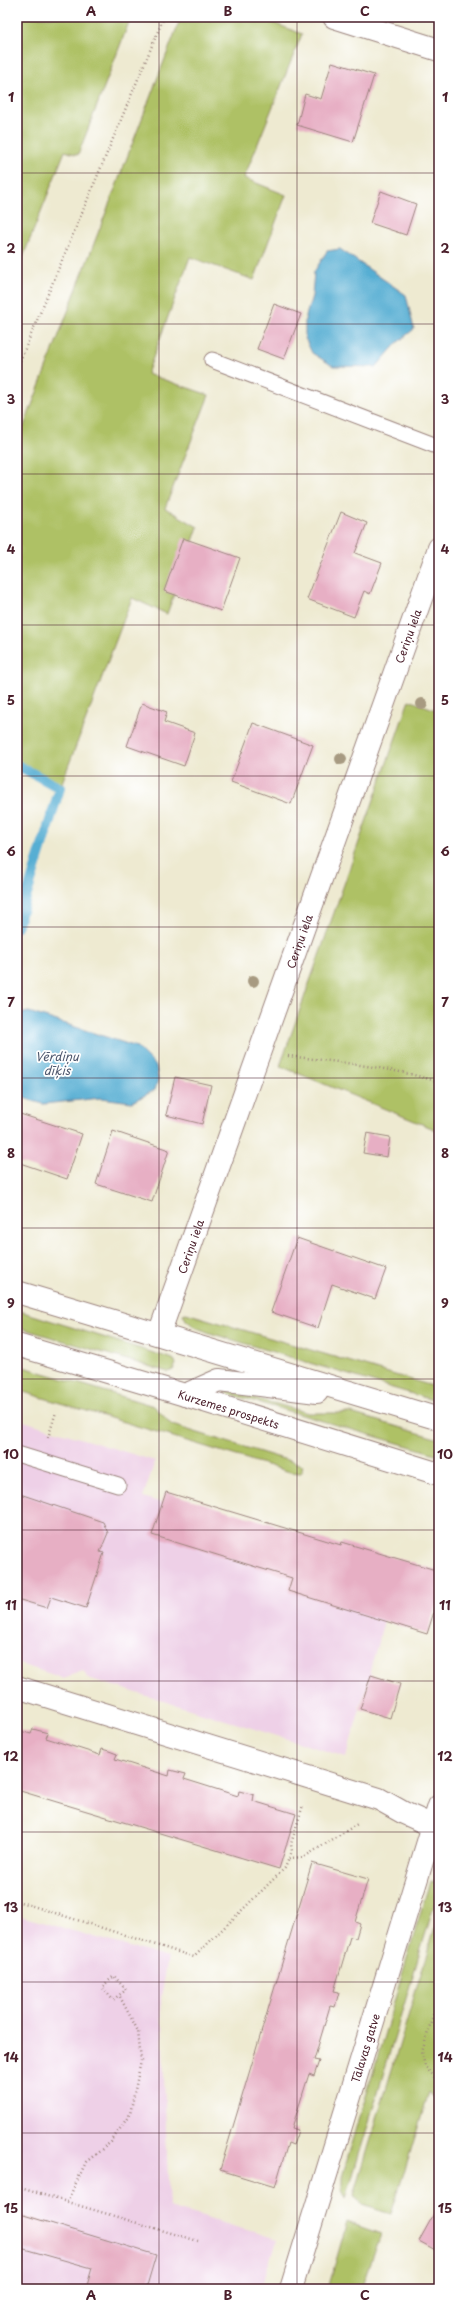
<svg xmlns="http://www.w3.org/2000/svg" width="456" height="2306" font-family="'Playpen Sans',sans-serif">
<rect width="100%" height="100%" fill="#fff"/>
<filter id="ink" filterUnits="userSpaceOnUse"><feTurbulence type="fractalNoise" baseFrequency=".025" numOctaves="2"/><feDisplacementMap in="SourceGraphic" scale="8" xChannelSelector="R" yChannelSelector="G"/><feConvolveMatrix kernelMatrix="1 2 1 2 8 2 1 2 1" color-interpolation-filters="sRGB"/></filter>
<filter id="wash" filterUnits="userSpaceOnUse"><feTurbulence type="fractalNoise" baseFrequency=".012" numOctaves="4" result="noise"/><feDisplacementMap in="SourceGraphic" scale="16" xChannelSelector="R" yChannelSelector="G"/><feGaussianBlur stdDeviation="0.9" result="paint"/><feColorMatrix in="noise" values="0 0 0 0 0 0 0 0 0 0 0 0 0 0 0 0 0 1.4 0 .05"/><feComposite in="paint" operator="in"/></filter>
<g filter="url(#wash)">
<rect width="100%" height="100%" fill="#eeead1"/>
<path fill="#eed0e7" d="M17 1419 155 1461 143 1497 162 1503 166 1492 341 1545 342 1542 439 1571V1596L427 1634 384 1621 370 1670 371 1675 359 1708 360 1709 346 1757 88 1678 83 1671 63 1678 17 1663Z
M17 1915 168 1958 161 1998 169 2207 277 2239 260 2289H17Z"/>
<path fill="#aec165" stroke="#7c7048" d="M17 17H131L78 155 65 151 17 272Z
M181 17H258L302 34 244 178 286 195 254 280 190 257 147 374 209 395 165 508 198 527 167 614 132 598 60 788 17 770V444Z
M409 700 439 711V1131L280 1066Z
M17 1310 173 1359 176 1364 173 1370 168 1372 17 1327Z
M186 1313 439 1388V1402L210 1333 195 1327 186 1320 183 1314Z
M17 1365 154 1406 172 1425 303 1465 301 1473 290 1472 17 1390Z
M231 1391 308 1413H351L439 1439V1455L223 1392Z
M430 1881 438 1884 439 1889 346 2198 342 2189V2177Z
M439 1914V2103L429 2092 391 2214 362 2205 354 2195Z
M347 2222 381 2234 362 2289H328Z"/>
<path fill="#56aed3" stroke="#50667f" d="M340 249 406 295 414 329 397 343 376 367 333 366 312 353 305 338V319L312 296 314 272 327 251Z
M29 1012 137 1047 156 1066 158 1079 155 1090 132 1102 101 1098 43 1104 17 1096V1014Z"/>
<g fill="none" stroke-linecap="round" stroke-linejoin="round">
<path stroke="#56aed3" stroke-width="10" d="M17 765 60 788 17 927"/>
</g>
<g id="blocks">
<path fill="#e7afc4" d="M332 62 374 75 353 142 297 125 305 94 321 99Z
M381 191 416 204 406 235 370 223Z
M274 304 301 314 284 359 257 349Z
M341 512 367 523 355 553 382 563 370 594 364 591 354 617 307 599Z
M183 538 240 558 221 611 164 591Z
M142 703 167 712 164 722 195 733 184 766 127 746Z
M253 723 313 745 291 804 231 782Z
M175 1077 211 1085 202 1124 166 1115Z
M17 1113 82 1134 67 1179 17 1162Z
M113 1131 169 1150 152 1202 96 1184Z
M367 1133 390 1137 387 1157 363 1153Z
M297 1238 386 1269 375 1299 332 1284 318 1328 271 1312Z
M166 1492 341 1545 342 1542 439 1571V1596L427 1634 288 1591 292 1578 152 1535Z
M17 1493 103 1522 108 1533 100 1552 104 1553 86 1608 51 1597 47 1608 17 1599Z
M371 1675 400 1684 390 1718 360 1709Z
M33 1729 48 1733 46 1738 100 1755 102 1749 109 1751 117 1754 115 1759 169 1776 170 1770 186 1774 184 1779 238 1796 239 1791 247 1793 254 1795 253 1801 296 1814 279 1869 17 1790V1730L31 1734Z
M312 1863 368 1879 355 1922 360 1924 356 1938 350 1937 334 1991 339 1992 335 2007 330 2006 314 2060 319 2061 314 2076 309 2074 292 2128 298 2130 296 2137 293 2145 288 2143 275 2187 220 2170Z
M439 2205V2252L419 2241Z
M17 2213 156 2255 146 2289H86L92 2268 17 2247Z"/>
</g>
</g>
<g filter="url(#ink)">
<use href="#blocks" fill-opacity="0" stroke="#9c847e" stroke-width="1"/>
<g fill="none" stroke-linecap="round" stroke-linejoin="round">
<defs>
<path id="lane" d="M212 360 439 447
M17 1454 118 1485"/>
<g id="street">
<path d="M334 17 439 50"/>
<path id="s1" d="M159 1334 439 548"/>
<path d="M17 1687 379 1799 404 1813 433 1826"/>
<path id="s2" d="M291 2289 439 1806"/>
</g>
<g id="secondary">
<path d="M17 1292 439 1419"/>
<path id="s3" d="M17 1345 185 1395 439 1474"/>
<path d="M185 1395 219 1380 317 1392"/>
</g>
</defs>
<use href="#lane" stroke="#9c847e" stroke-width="17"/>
<use href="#street" stroke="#9c847e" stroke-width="24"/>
<use href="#secondary" stroke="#9c847e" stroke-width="24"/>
<path stroke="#9c847e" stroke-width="2.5" stroke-dasharray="1 3" stroke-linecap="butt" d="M17 368 164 17
M288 1056C338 1062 391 1067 439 1082
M48 1438 56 1412
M289 1858 304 1857 359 1823
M17 1901 194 1957 285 1868 292 1851 291 1844 303 1805
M439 1995 422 2052 425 2067 439 2081
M17 2187 198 2241
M67 2202 86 2162 111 2142 130 2114 141 2061 138 2031 119 1995 126 1990 114 1976 102 1987 113 2000 119 1995"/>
<use href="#lane" stroke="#fff" stroke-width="15"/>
<use href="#street" stroke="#fff" stroke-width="22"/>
<use href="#secondary" stroke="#fff" stroke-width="22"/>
</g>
<g fill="#a79a81">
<circle cx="422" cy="704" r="6"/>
<circle cx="341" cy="759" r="6"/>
<circle cx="253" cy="981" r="6"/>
</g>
</g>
<path fill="none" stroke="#4a1f2b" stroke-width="1" stroke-opacity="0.55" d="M159 17V2289M297 17V2289M17 173H439M17 324H439M17 474H439M17 625H439M17 776H439M17 927H439M17 1078H439M17 1228H439M17 1379H439M17 1530H439M17 1681H439M17 1832H439M17 1982H439M17 2133H439"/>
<g text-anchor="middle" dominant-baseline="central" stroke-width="3.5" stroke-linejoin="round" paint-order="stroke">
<g font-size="11" fill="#4a1f2b" stroke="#fff">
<text stroke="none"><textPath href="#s1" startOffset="741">Ceriņu iela</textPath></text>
<text stroke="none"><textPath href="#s1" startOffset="417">Ceriņu iela</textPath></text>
<text stroke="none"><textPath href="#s1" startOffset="93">Ceriņu iela</textPath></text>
<text stroke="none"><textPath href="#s3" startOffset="221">Kurzemes prospekts</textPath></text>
<text stroke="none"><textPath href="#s2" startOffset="252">Tālavas gatve</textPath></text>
</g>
<g font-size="12" font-style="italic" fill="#4f586e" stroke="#fff">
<text x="57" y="1056">Vērdiņu<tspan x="57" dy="14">dīķis</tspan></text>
</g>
</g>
<rect width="456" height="2306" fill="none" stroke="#fff" stroke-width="44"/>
<rect x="22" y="22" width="412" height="2262" fill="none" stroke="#4a1f2b" stroke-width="1.5"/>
<g font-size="13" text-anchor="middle" font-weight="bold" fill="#4a1f2b">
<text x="91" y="16">A</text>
<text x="228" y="16">B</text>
<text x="365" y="16">C</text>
<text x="11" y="102">1</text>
<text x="445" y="102">1</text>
<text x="11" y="253">2</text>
<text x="445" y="253">2</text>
<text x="11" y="404">3</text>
<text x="445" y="404">3</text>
<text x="11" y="554">4</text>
<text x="445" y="554">4</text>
<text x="11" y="705">5</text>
<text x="445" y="705">5</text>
<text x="11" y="856">6</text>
<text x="445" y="856">6</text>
<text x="11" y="1007">7</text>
<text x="445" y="1007">7</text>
<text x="11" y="1158">8</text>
<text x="445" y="1158">8</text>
<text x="11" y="1308">9</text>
<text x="445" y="1308">9</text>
<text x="11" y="1459">10</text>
<text x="445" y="1459">10</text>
<text x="11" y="1610">11</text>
<text x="445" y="1610">11</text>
<text x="11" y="1761">12</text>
<text x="445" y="1761">12</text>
<text x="11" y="1912">13</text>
<text x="445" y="1912">13</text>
<text x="11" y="2062">14</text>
<text x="445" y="2062">14</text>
<text x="11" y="2213">15</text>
<text x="445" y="2213">15</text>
<text x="91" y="2300">A</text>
<text x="228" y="2300">B</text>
<text x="365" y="2300">C</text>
</g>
</svg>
